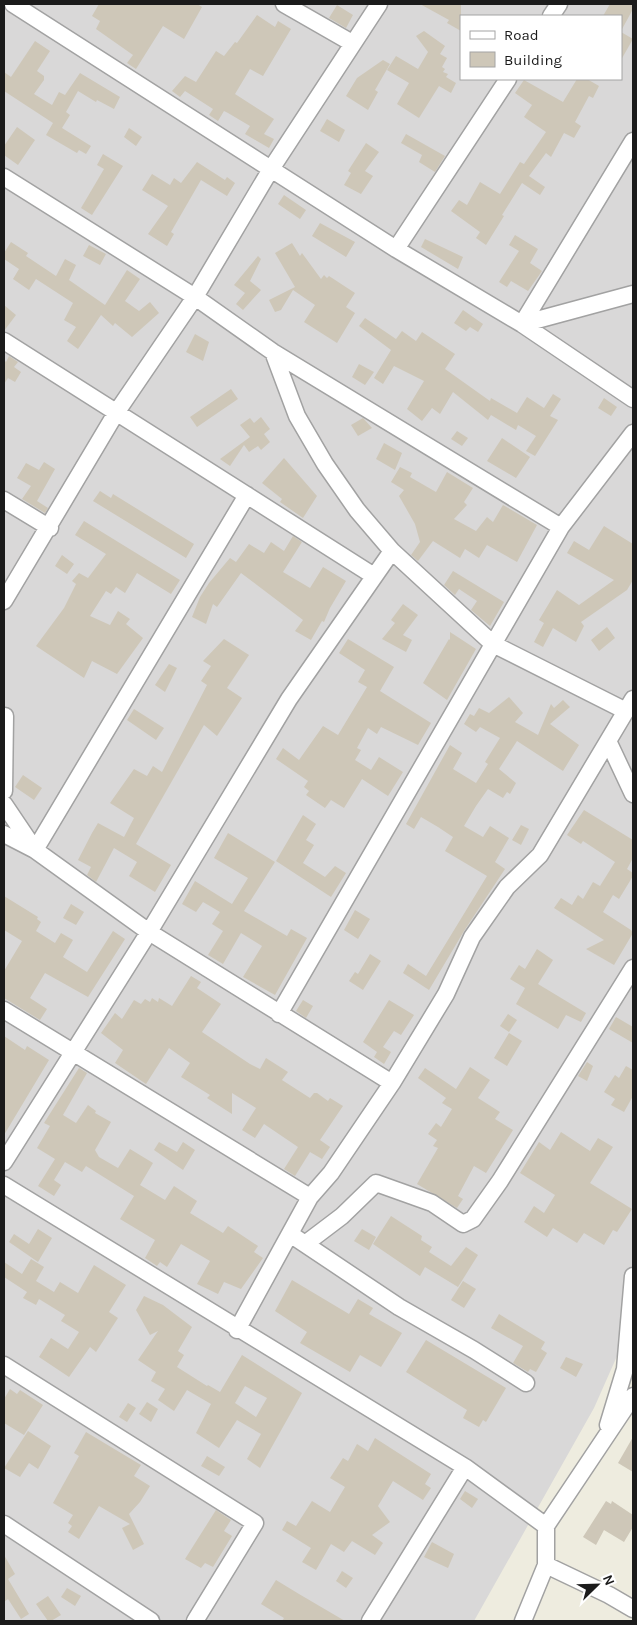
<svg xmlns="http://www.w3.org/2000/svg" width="637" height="1625" font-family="Karla,sans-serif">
<rect width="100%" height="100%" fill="#eeecdf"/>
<path fill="#d9d8d8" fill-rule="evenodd" d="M4 4H633V1320L594 1408 474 1621H4ZM461 16H621V79H461Z"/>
<path fill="#cec7b8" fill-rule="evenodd" d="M99 4H197L202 7 184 39 163 26 136 69 127 63 133 55 96 29 100 21 92 16Z
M420 4H461V31L447 23 449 20Z
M610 4H633V9L621 31V16H603Z
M337 5 353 15 346 28 329 18Z
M257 15 275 27 278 21 291 29 263 76 250 69 235 94 274 119 264 134 274 139 269 148 245 134 250 126 228 113 224 111 218 121 209 115 213 109 185 91 180 97 172 91 185 76 196 82 216 51 224 56 235 42 237 43Z
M424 31 445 46 440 54 447 58 442 67 445 69 443 72 448 74 446 77 456 83 451 93 439 86 419 118 397 104 409 83 387 70 396 56 418 69 428 52 416 36Z
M621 32 633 39 621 60Z
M35 41 50 51 37 71 44 76V80L34 94 52 105 59 92 65 95 80 73 120 97 114 109 97 100 96 102 78 91 66 112 70 115 62 128 91 146 86 154 79 150 77 153 46 135 53 123 4 91V72L11 77Z
M383 60 390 64 375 90 378 92 368 110 346 96 357 78Z
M577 79H587L599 86 593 98 589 96 575 122 581 126 574 138 564 133 551 157 546 153 529 176 545 187 540 195 522 183 502 215 504 216 486 245 476 238 480 232 451 211 459 200 467 205 480 182 500 194 520 162 524 164 546 132 524 117 532 105 515 93 524 80 563 102Z
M327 119 345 130 339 142 320 131Z
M17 127 35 140 18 165 4 155V146Z
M129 128 142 137 136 146 124 137Z
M406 134 445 156 435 172 419 162 422 155 401 143Z
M366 143 379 152 365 171 373 176 361 194 344 185 351 173 348 171Z
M103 154 123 166 92 215 81 208 104 169 97 165Z
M197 162 225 180 227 177 235 183 227 196 201 180 171 232 174 234 167 246 148 234 168 206 142 190 152 174 170 185 174 178 181 183Z
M284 195 306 210 300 219 278 204Z
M320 223 355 242 346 257 312 236Z
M515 235 538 249 530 263 542 271 528 291 511 281 507 287 499 282 519 251 509 245Z
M425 239 463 257 458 269 421 247Z
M11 242 28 253 26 256 56 276 65 259 76 265 69 280 105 305 127 270 140 279 125 301 139 311 150 302 159 313 132 337 115 323 113 326 101 315 78 349 67 341 76 327 64 320 73 303 36 279 29 290 13 279 19 269 4 259V253Z
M292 243 300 256 302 253 321 279 324 275 327 278 329 276 355 293 346 307 355 313 337 343 304 322 315 305 293 290 281 310 275 312 269 300 295 287 275 253Z
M89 245 106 254 100 265 83 256Z
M258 256 261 259 250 281 261 290 243 310 236 304 245 293 234 285Z
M4 305 16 315 4 331Z
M463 310 483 324 478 332 470 327 466 331 454 323Z
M365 318 396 339 402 331 416 341 422 332 455 354 445 369 490 401 491 398 517 413 527 397 544 408 553 394 561 399 550 416 558 420 535 456 526 451 536 436 518 425 516 430 491 415 488 420 453 392 440 414 432 408 422 421 407 409 424 381 394 366 383 384 374 378 391 350 359 326Z
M195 334 209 342 203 361 186 352Z
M9 356 18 362 14 367 21 372 15 382 8 378 4 384V360L6 362Z
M359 364 374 372 365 385 352 377Z
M231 389 238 399 197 427 190 417Z
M604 398 617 407 611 416 598 408Z
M261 417 270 429 264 434 270 442 261 450 258 446 249 452 244 445 230 466 220 459 250 437 240 425 250 418 254 423Z
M363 418 372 428 358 436 351 425Z
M457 431 468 438 462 446 451 439Z
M502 438 530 457 516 478 487 461Z
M384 443 402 453 395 470 376 459Z
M284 458 317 496 303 518 280 502 282 499 262 483Z
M44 462 55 469 37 501 48 508 45 513 22 499 31 486 17 478 26 463 39 470Z
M400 467 412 473 410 477 436 492 447 472 473 488 464 502 467 505 454 519 476 531 487 517 493 522 503 505 537 525 517 562 487 545 479 558 465 549 460 558 433 541 418 561 411 555 420 542 415 524 399 496 404 490 391 482Z
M100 491 111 498 113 494 194 544 186 558 93 501Z
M84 521 180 580 171 594 137 573 125 593 116 587 111 594 106 591 90 616 110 625 118 611 130 619 126 624 143 638 117 674 92 661 84 678 36 646 64 608 76 584 72 581 79 573 88 578 106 554 75 535Z
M604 526 633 544V580L627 590 581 622 584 626 576 642 553 628 543 647 534 642 544 623 539 620 557 590 579 605 614 580 567 553 574 541 589 550Z
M293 536 302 542 283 572 310 588 323 567 346 581 330 608 324 622 322 621 311 640 295 631 303 620 241 573 217 607 213 604 206 624 192 617 200 597 209 583 230 558 236 562 249 544 264 553 271 542 284 551Z
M62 555 74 564 67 574 55 566Z
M453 571 504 602 490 626 471 610 477 601 459 589 455 595 444 585Z
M403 604 418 615 403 635 412 640 406 652 382 639 395 623 391 620Z
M607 627 615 638 599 651 591 640Z
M450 632 476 649 447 700 423 683 449 639 450 640Z
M224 639 249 655 227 688 242 698 217 736 204 725 136 844 171 865 155 892 129 876 137 862 114 848 96 882 87 875 91 867 78 860 92 833 98 823 124 837 134 818 110 803 134 769 147 776 153 766 162 772 207 685 201 681 211 666 203 661Z
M348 639 394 667 380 691 431 723 418 745 381 727 377 734 368 728 357 748 361 750 355 760 371 770 379 757 403 772 388 796 362 779 344 808 331 800 325 808 306 795 309 791 304 787 308 781 276 759 283 748 299 760 323 726 338 735 367 687 358 682 365 670 339 653Z
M169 664 177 668 165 692 155 685Z
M509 697 523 713 515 722 538 735 551 704 554 708 563 700 570 707 550 724 579 745 563 771 517 741 499 769 516 783 510 794 507 792 503 798 488 789 476 806 464 826 483 837 490 826 509 838 495 862 505 869 464 931 429 990 403 973 408 964 426 976 487 876 445 851 453 837 438 827 421 817 414 829 406 824 450 745 462 753 453 769 476 783 488 764 485 762 500 738 480 727 476 732 464 724 470 714 474 716 479 708 489 713Z
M134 709 164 728 156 740 127 720Z
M23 775 42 788 34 800 15 787Z
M584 810 633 840V858L627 869 633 873V876L619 899 613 895 603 912 631 930 633 933 614 965 586 949 604 940 554 908 561 898 572 905 578 895 583 899 593 882 600 886 615 862 583 841 581 844 567 835Z
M303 815 316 824 306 840 314 845 303 863 325 877 335 866 346 873 331 897 276 861Z
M521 825 529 829 521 845 512 840Z
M228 833 275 862 244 911 287 936 291 929 307 938 275 995 243 977 262 946 241 933 223 964 208 955 223 931 212 924 220 912 203 902 196 912 182 904 195 881 232 904 248 878 214 858Z
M4 896 38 917 37 919 41 922 36 931 55 943 61 933 73 940 63 957 87 972 113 931 125 939 88 997 45 973 30 998 47 1009 40 1020 4 998V971L22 941 4 930Z
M71 904 84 912 76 925 63 918Z
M355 910 370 919 358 939 344 930Z
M537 949 553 960 538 984 586 1013 581 1022 566 1015 558 1029 516 1004 525 988 510 979 519 965 525 969Z
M370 954 381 961 363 990 349 981 355 972 358 974Z
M191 976 201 982 197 988 221 1004 202 1032 250 1064 260 1069 266 1058 288 1072 282 1080 310 1098 314 1093H317L328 1101 330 1098 343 1106 320 1140 330 1147 322 1159 310 1152 295 1176 284 1169 298 1147 264 1124 255 1138 242 1130 256 1108 232 1093V1114L207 1098 210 1095 181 1077 190 1063 169 1048 146 1084 115 1063 123 1050 101 1033 115 1013 122 1019 134 1000 141 1004 145 999 150 1002 152 998 158 1002 159 998 172 1006Z
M303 1000 313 1006 306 1018 296 1011Z
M389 1000 414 1015 401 1035 394 1031 383 1047 391 1052 384 1064 374 1057 377 1052 363 1042Z
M508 1014 517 1020 509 1032 500 1026Z
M616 1017 633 1027V1043L609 1029Z
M509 1033 522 1041 507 1066 494 1058Z
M4 1036 25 1050 27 1046 49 1060 4 1135Z
M587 1062 593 1066 587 1081 578 1076Z
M626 1066 633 1070V1096L624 1112 611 1105 615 1099 604 1092 615 1075 619 1078Z
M470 1067 490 1080 478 1098 500 1112 495 1119 513 1130 486 1173 474 1166 458 1196 463 1199 457 1208 417 1184 438 1148 433 1146 437 1140 428 1134 436 1123 441 1127 452 1109 442 1103 446 1098 418 1078 425 1068 456 1089Z
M79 1068 87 1073 63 1115 76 1123 88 1105 96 1111 95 1113 111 1122 95 1150 99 1157 118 1168 130 1149 153 1163 140 1185 165 1200 174 1186 197 1201 190 1213 223 1233 228 1226 258 1246 254 1252 263 1258 241 1289 224 1282 218 1294 197 1284 210 1261 181 1244 167 1267 160 1262 157 1266 145 1258 155 1240 120 1219 134 1196 86 1166 82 1172 65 1162 54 1180 61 1185 54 1196 38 1186 55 1159 37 1148 50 1126 44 1123Z
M561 1132 590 1151 598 1138 613 1147 590 1183 632 1209 617 1232 613 1230 604 1245 584 1233 577 1243 553 1228 547 1237 524 1222 534 1206 544 1213 555 1195 520 1173 539 1142 550 1150Z
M159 1142 177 1152 183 1142 195 1150 183 1170 154 1150Z
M391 1216 422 1236 421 1240 432 1247 429 1252 451 1266 466 1247 478 1255 458 1287 425 1267 420 1276 373 1244Z
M38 1229 52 1238 38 1262 9 1242 14 1234 29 1244Z
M362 1229 376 1237 369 1250 354 1241Z
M31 1259 44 1267 36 1281 54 1292 60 1282 78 1293 94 1265 126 1285 109 1312 118 1318 96 1352 90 1347 69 1377 39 1357 51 1338 68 1349 79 1332 61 1321 65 1315 39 1299 36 1305 23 1298 27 1292 4 1277V1262L22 1274Z
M292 1280 349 1314 358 1299 373 1308 369 1314 402 1333 381 1367 360 1355 350 1372 300 1343 307 1332 275 1311Z
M463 1281 476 1289 464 1308 451 1300Z
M144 1296 163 1305 192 1327 178 1351 184 1355 177 1367 207 1386 208 1385 220 1392 242 1355 302 1393 260 1468 247 1459 261 1434 237 1420 219 1448 196 1433 211 1404 187 1390 174 1411 158 1400 165 1389 151 1381 156 1372 138 1360 158 1331 150 1335 136 1310ZM245 1386 267 1398 256 1417 235 1403Z
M499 1314 545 1342 541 1349 547 1353 536 1372 530 1369 528 1372 513 1363 523 1346 491 1328Z
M426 1340 506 1388 486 1422 483 1420 479 1427 463 1418 467 1410 406 1372Z
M566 1357 583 1364 576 1377 560 1368Z
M10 1389 17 1394 20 1390 43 1405 24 1435 4 1423V1399Z
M147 1402 158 1409 151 1422 139 1414Z
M128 1403 136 1408 127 1422 119 1417Z
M28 1431 51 1446 38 1469 29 1463 20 1477 4 1468Z
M86 1432 141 1465 134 1476 150 1486 140 1502 129 1514 144 1544 133 1550 122 1528 130 1524 99 1506 79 1539 68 1532 72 1526 68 1523 73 1515 53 1503 79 1456 74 1453Z
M633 1437V1472L618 1463Z
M375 1438 431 1474 425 1484 431 1488 423 1500 393 1481 378 1506 390 1522 372 1535 383 1543 375 1555 352 1541 344 1552 331 1544 316 1570 302 1562 311 1548 282 1530 287 1521 296 1526 312 1501 330 1512 345 1487 330 1478 343 1458 348 1461 357 1444 368 1451Z
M207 1456 225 1467 219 1476 201 1466Z
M465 1491 478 1499 472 1508 460 1499Z
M606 1501 611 1504 612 1501 633 1515V1527L624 1542 604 1530 596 1545 583 1537Z
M216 1510 231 1520 224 1531 232 1536 213 1567 205 1563 201 1568 185 1559Z
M432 1542 454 1554 448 1568 424 1557Z
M4 1555 15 1574 8 1579 29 1614 21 1619 8 1599 4 1602Z
M342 1571 353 1578 346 1588 336 1581Z
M276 1580 299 1594 345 1621H282L284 1618 261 1604Z
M67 1588 81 1596 75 1606 61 1597Z
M48 1596 61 1615 51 1621H48L36 1604Z"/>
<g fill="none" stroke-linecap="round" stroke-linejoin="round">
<defs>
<path id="minor" d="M13 4 396 249 522 324 633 399
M284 4 352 43
M551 16 559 4
M4 177 195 297 273 352 561 527
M396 249 508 79
M522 324 633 141
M522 324 633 294
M4 341 374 576
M273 352 297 416 325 464 357 510 392 551 493 644 626 711
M4 500 50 528
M4 601 116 413 195 297 271 169 379 4
M609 743 633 794
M4 791 5 716
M4 804 35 850 247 495
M4 834 35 850 149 932 392 1083
M4 1010 310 1197
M279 1014 561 527 633 433
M4 1162 149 932 289 699 392 551
M4 1185 465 1467 546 1526
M296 1238 399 1307 474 1350 526 1383
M305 1244 342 1216 376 1183 432 1203 463 1224 473 1219 500 1181 633 968
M237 1330 310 1197 331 1173 392 1083 446 994 472 937 507 887 540 855 633 699
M4 1365 255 1523 195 1621
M608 1425 625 1369 633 1276
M4 1524 151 1621
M546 1565 609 1595 633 1609
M370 1621 465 1467
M523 1621 546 1565V1526L633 1396"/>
</defs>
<use href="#minor" stroke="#a2a2a2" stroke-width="19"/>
<use href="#minor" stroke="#fff" stroke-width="16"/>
</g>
<rect width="637" height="1625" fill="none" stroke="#1b1b1b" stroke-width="10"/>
<rect x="460" y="15" width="162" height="65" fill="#ffffff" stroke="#a4a4a4"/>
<rect x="470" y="31" width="25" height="8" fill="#ffffff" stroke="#a4a4a4"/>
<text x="504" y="40" font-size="15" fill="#1b1b1b">Road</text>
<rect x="470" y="52" width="25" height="15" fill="#cec7b8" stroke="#a4a4a4"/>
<text x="504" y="65" font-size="15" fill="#1b1b1b">Building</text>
<g transform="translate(597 1585) rotate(67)" stroke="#ffffff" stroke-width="4" paint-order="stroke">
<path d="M0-4L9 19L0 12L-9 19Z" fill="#1b1b1b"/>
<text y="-8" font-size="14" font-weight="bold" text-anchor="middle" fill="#1b1b1b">N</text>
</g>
</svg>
